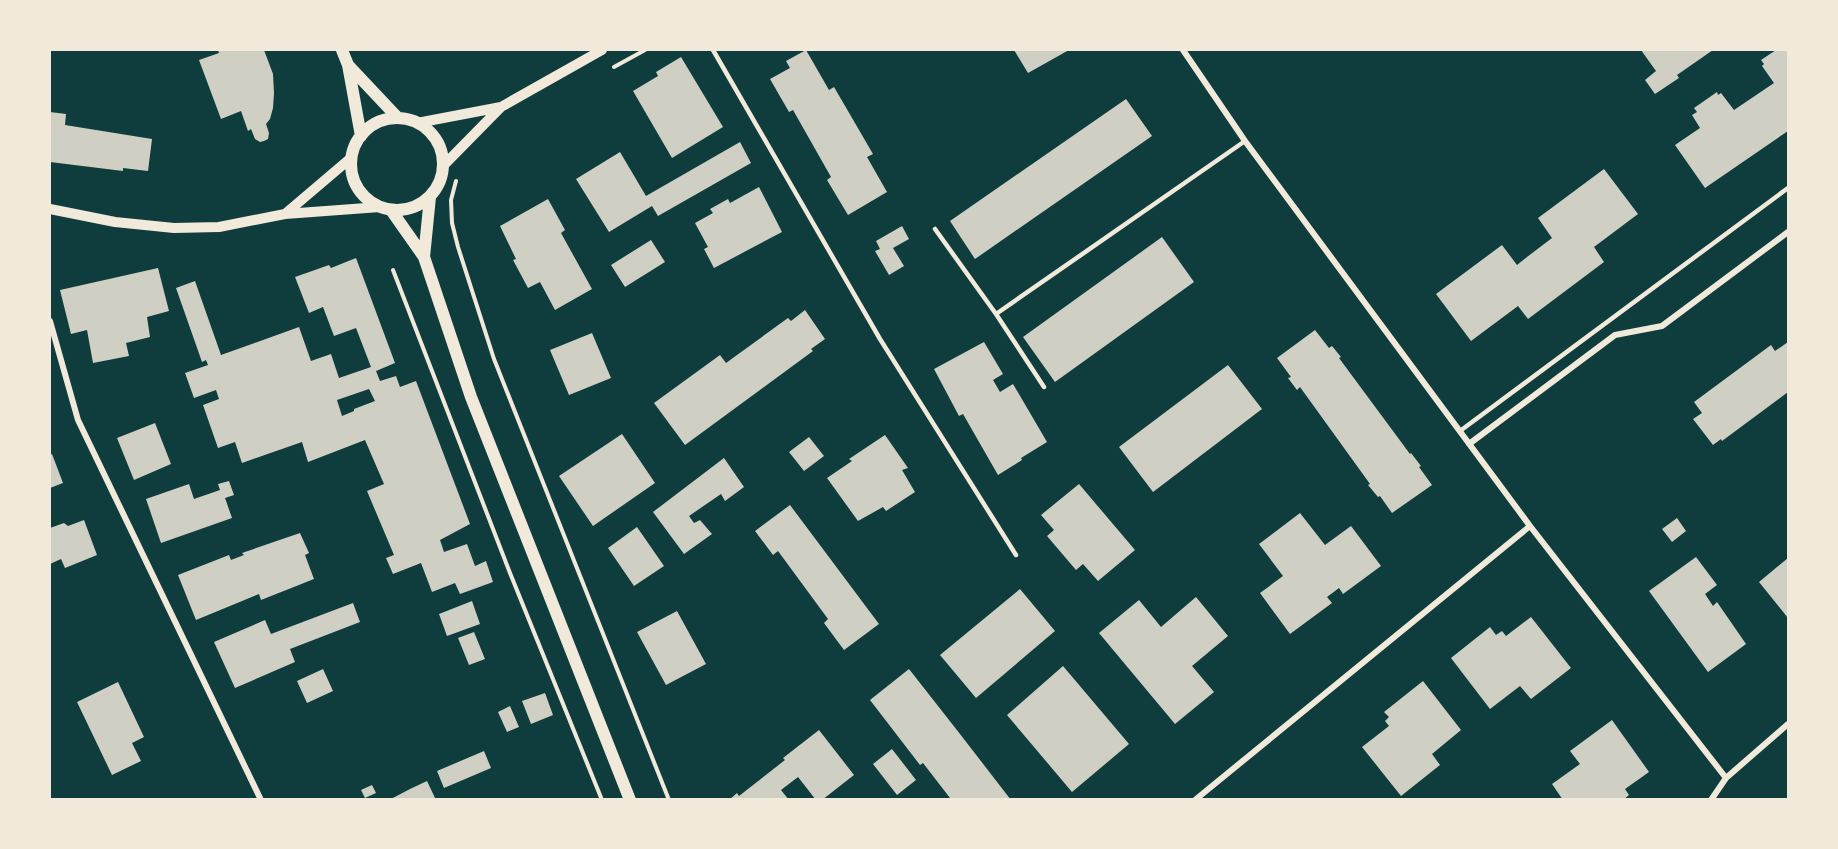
<svg xmlns="http://www.w3.org/2000/svg" width="1838" height="849" font-family="Raleway,sans-serif">
<rect width="100%" height="100%" fill="#0f3d3e"/>
<path fill="#cfcfc3" fill-rule="evenodd" d="M218 50H264L273 74 274 93 273 108 270 119 266 124 269 133 268 139 264 141 260 142 255 139 251 129 248 131 241 111 221 119 199 60 219 53Z
M806 50 829 90 834 87 873 154 867 157 887 192 848 215 827 180 831 177 793 110 789 112 770 79 790 68 786 61Z
M1014 50H1069L1028 73Z
M1641 50H1713L1677 75 1679 78 1655 94 1645 80 1656 71Z
M1776 50H1788V131L1705 188 1675 145 1700 128 1692 115 1697 112 1694 108 1717 92 1718 95 1721 93 1734 110 1774 83 1762 66 1764 64 1761 60Z
M681 57 723 127 672 158 633 91 658 76 656 72Z
M1126 99 1152 136 975 259 950 221Z
M50 112 66 114 65 125 152 139 148 171 123 168V171L50 162Z
M740 142 751 163 658 216 652 206 609 232 576 179 620 152 646 196Z
M1604 169 1638 214 1594 247 1604 262 1528 319 1518 306 1471 341 1436 294 1502 245 1517 265 1527 257 1552 238 1538 218Z
M759 187 782 232 714 268 704 249 708 247 695 223 713 213 710 209 728 199 730 203Z
M548 199 565 230 561 233 592 289 555 310 540 282 528 288 513 260 516 259 500 226Z
M902 226 909 239 893 248 904 266 889 275 875 251 880 249 876 241Z
M1162 237 1194 282 1055 382 1023 337Z
M651 240 665 262 625 287 611 265Z
M356 258 395 363 376 371 380 381 396 376 400 387 416 381 470 524 440 540 444 552 467 544 475 566 486 561 493 582 460 594 455 583 432 592 421 563 393 574 386 558 394 555 367 491 384 484 365 440 308 462 302 442 242 463 235 442 218 448 203 405 219 399 216 390 194 398 185 373 208 365 206 360 202 362 176 288 195 281 221 355 299 327 311 361 331 354 339 378 371 367 356 328 334 336 323 307 309 313 295 277 329 265 331 268ZM369 389 375 401 354 409V411L342 416 337 400Z
M158 268 169 311 147 317 150 337 126 343 129 356 93 363 87 330 71 334 60 290Z
M805 310 825 339 811 349 813 351 685 445 654 403 720 355 726 363 788 318 791 321Z
M1315 330 1329 348 1332 346 1341 357 1339 358 1410 454 1411 453 1421 466 1419 467 1432 485 1392 513 1380 496 1378 497 1368 485 1370 484 1300 387 1297 390 1288 378 1291 377 1277 358Z
M592 333 611 378 569 395 550 350Z
M984 342 1003 374 993 380 1000 392 1013 384 1047 442 1021 458 1022 460 998 475 963 414 959 416 934 369Z
M1788 342V392L1722 441 1721 439 1713 445 1693 419 1702 413 1694 402 1771 345 1775 351Z
M1228 365 1262 409 1153 492 1119 447Z
M155 423 171 464 134 480 117 438Z
M622 434 655 483 593 526 559 476Z
M885 435 908 468 902 470 915 492 886 511 883 507 858 521 827 478 852 461 849 459Z
M809 437 824 456 804 471 789 452Z
M52 454 63 483 50 488V455Z
M724 458 744 487 725 501 721 494 689 516 694 523 700 520 712 534 684 554 653 512Z
M229 481 234 495 225 498 232 518 161 543 146 499 189 484 194 499 220 490 218 484Z
M1079 484 1135 550 1098 581 1083 564 1076 570 1047 536 1054 530 1041 515Z
M790 505 879 624 844 650 824 623 828 619 778 551 773 555 755 531Z
M1300 513 1325 545 1351 526 1381 566 1343 594 1339 588 1327 597 1332 603 1290 634 1260 593 1283 576 1259 544Z
M1677 518 1686 531 1672 542 1662 529Z
M84 520 97 555 65 568 61 559 50 564V528L64 523 68 526Z
M637 527 664 566 634 586 608 548Z
M300 533 309 553 305 555 314 579 261 600 259 594 196 620 178 575 229 555 231 560 244 555 242 553Z
M1696 557 1717 585 1705 594 1713 606 1717 602 1746 644 1708 672 1649 591Z
M1788 558V618L1759 582Z
M1020 589 1055 631 976 698 940 655Z
M1196 597 1228 636 1192 666 1214 692 1175 724 1099 633 1139 600 1161 627Z
M472 601 480 624 447 636 439 614Z
M353 603 360 622 290 649 295 662 235 688 214 642 265 620 271 634Z
M677 611 706 664 666 685 637 632Z
M1531 617 1571 668 1531 699 1520 686 1490 709 1451 658 1490 627 1496 635 1502 631 1506 636Z
M474 632 485 659 469 665 458 638Z
M1063 666 1129 744 1072 792 1007 715Z
M323 669 333 691 307 703 297 681Z
M909 669 960 734 1011 800H948L950 798 923 763 920 765 870 700Z
M1423 681 1461 730 1432 754 1440 765 1401 796 1362 747 1389 726 1385 721 1389 717 1384 712Z
M118 682 144 737 132 743 141 761 112 775 77 702Z
M545 693 553 715 531 724 522 701Z
M510 706 519 727 507 732 498 712Z
M1612 720 1649 772 1625 789 1629 795 1623 800H1563L1552 784 1580 764 1570 751Z
M819 730 854 775 822 800H816L798 777 781 790 789 800H729L737 793 739 796 785 760 783 758Z
M892 749 916 780 897 795 873 764Z
M484 751 491 768 444 788 437 771Z
M427 781 436 800H389L410 789Z
M372 785 376 793 365 798 361 790Z"/>
<g fill="none" stroke-linecap="round" stroke-linejoin="round">
<path stroke="#f1e9da" stroke-width="4" d="M614 67 645 50
M456 181 451 200 452 223 458 247 494 359 669 800
M393 270 510 573 602 800"/>
<path stroke="#f1e9da" stroke-width="4.5" d="M713 50 880 339 1016 555
M935 229 996 314 1245 141
M996 314 1044 387
M1460 431 1788 188"/>
<path stroke="#f1e9da" stroke-width="6" d="M1183 50 1245 141 1530 526 1726 778
M50 321 78 420 261 800
M1469 444 1615 335 1662 326 1788 232
M1195 800 1530 526
M1711 800 1726 778 1788 724"/>
<path stroke="#f1e9da" stroke-width="10" d="M417 123 501 107
M443 166 501 107 602 50
M50 209 115 222 174 228 219 227 285 214 380 207
M285 214 352 157"/>
<path stroke="#f1e9da" stroke-width="12" d="M342 50 348 65 361 136
M349 66 398 118
M351 164a46 46 0 1 1 92 0a46 46 0 1 1-92 0Z
M391 210 424 257 471 397 630 800
M424 257 430 197"/>
</g>
<rect width="1838" height="849" fill="none" stroke="#f1e9da" stroke-width="102"/>
</svg>
